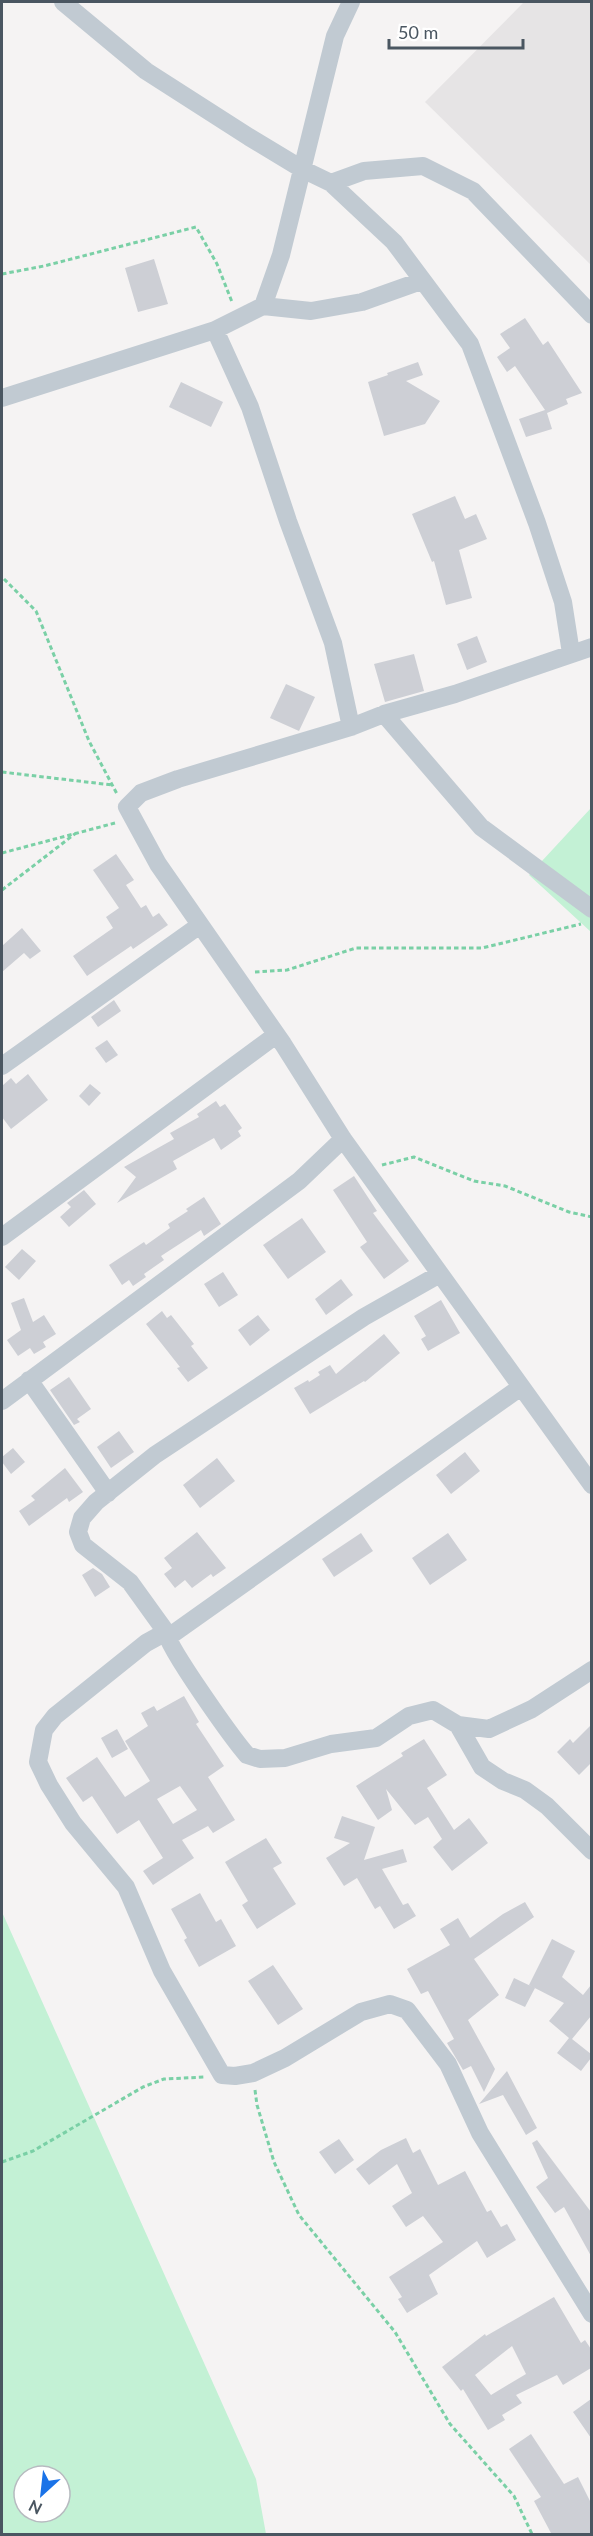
<svg xmlns="http://www.w3.org/2000/svg" width="593" height="2536" font-family="Lato,sans-serif">
<rect width="100%" height="100%" fill="#f5f3f3"/>
<path fill="#e6e4e5" d="M524 2H591V265L425 102Z"/>
<path fill="#c3f1d5" fill-rule="evenodd" d="M591 808V932L529 875Z
M2 1912 256 2479 266 2534H2ZM24 2476H60V2512H24Z"/>
<path fill="#cdcfd5" fill-rule="evenodd" d="M154 259 168 304 138 312 125 268Z
M525 318 543 345 548 341 582 393 566 399 568 404 547 413 552 429 526 437 519 419 545 410 515 366 507 372 497 357 510 348 500 334Z
M418 362 423 375 406 381 440 401 425 424 384 436 368 382 388 375 387 373Z
M181 382 223 402 211 427 169 407Z
M455 496 465 519 476 514 487 539 459 550 472 598 446 605 434 561 432 562 412 514Z
M477 636 487 662 467 670 457 644Z
M414 654 424 691 385 702 374 664Z
M286 684 315 697 299 731 270 718Z
M116 854 134 880 126 885 141 908 146 905 153 917 159 913 168 925 133 949 131 946 87 976 73 956 113 928 106 917 119 908 93 870Z
M22 928 41 951 30 959 24 953 2 972V946Z
M114 1000 121 1011 98 1027 91 1017Z
M107 1040 118 1055 106 1063 95 1048Z
M28 1074 48 1100 11 1129 2 1117V1086L11 1078 16 1084Z
M90 1084 101 1093 89 1106 79 1096Z
M216 1101 220 1107 225 1104 242 1128 238 1131 241 1136 221 1150 214 1138 173 1161 177 1169 117 1203 136 1177 124 1167 174 1139 170 1133 199 1117 197 1114Z
M354 1176 377 1211 373 1213 409 1261 384 1279 360 1247 367 1242 333 1190Z
M84 1190 96 1204 69 1227 60 1217 71 1207 67 1203Z
M204 1197 221 1224 204 1236 201 1230 161 1256 164 1260 144 1274 146 1277 133 1286 129 1280 122 1285 109 1265 144 1242 146 1245 170 1228 168 1224 188 1211 186 1209Z
M302 1218 326 1252 288 1279 263 1245Z
M22 1249 36 1261 19 1280 5 1267Z
M223 1272 238 1295 219 1307 204 1284Z
M341 1279 353 1295 326 1315 315 1299Z
M24 1298 33 1322 44 1315 56 1334 43 1342 46 1347 34 1354 30 1348 18 1356 7 1340 21 1330 11 1303Z
M441 1300 460 1333 428 1351 421 1339 426 1336 414 1316Z
M162 1311 167 1318 171 1315 194 1344 191 1346 208 1368 188 1382 177 1368 180 1367 146 1324Z
M258 1315 270 1330 250 1346 238 1330Z
M384 1334 400 1353 365 1382 364 1381 310 1414 294 1388 308 1380 309 1382 320 1375 318 1372 330 1365 336 1374Z
M69 1377 91 1409 77 1419 80 1422 74 1425 50 1390Z
M119 1431 134 1452 111 1468 97 1447Z
M13 1448 25 1462 11 1474 2 1462V1457Z
M465 1452 480 1471 451 1494 436 1475Z
M217 1458 235 1481 200 1508 183 1485Z
M65 1468 83 1492 69 1502 67 1498 29 1526 19 1511 35 1500 31 1496Z
M197 1532 226 1568 213 1577 211 1574 192 1588 185 1580 175 1588 164 1574 172 1568 164 1558Z
M361 1533 373 1551 334 1577 322 1559Z
M448 1533 467 1560 430 1585 412 1558Z
M93 1568 102 1574 110 1587 95 1597 82 1575Z
M184 1696 199 1722 196 1724 224 1766 208 1777 235 1820 213 1833 208 1826 182 1840 194 1858 153 1885 143 1871 163 1858 139 1820 117 1834 92 1796 83 1802 66 1778 97 1757 125 1797 150 1781 125 1741 148 1726 141 1713 154 1706 157 1711ZM180 1786 197 1810 173 1824 157 1799Z
M591 1725V1763L579 1775 557 1752 570 1739 573 1743Z
M117 1729 128 1749 112 1758 101 1738Z
M424 1739 447 1775 427 1788 454 1830 469 1818 488 1843 452 1871 433 1847 442 1839 428 1817 415 1825 386 1789 392 1810 378 1820 356 1786 403 1756 401 1753Z
M342 1816 375 1827 364 1860 403 1849 407 1862 382 1869 403 1905 408 1903 416 1916 394 1929 380 1906 375 1909 357 1878 344 1886 326 1858 350 1843 334 1838Z
M266 1838 282 1863 273 1868 296 1904 257 1929 242 1905 248 1901 225 1862Z
M200 1893 216 1922 221 1919 236 1946 199 1967 184 1940 187 1938 171 1909Z
M525 1902 534 1917 474 1959 499 1995 468 2020 495 2069 484 2092 471 2066 463 2070 447 2043 454 2039 428 1991 421 1994 407 1969 450 1945 440 1929 458 1918 470 1938 503 1914Z
M552 1939 575 1951 562 1977 583 1995 591 1985V2016L572 2039 591 2054V2058L581 2071 557 2053 569 2038 549 2021 564 2003 529 1985Z
M273 1965 303 2009 278 2025 248 1981Z
M514 1978 535 1988 525 2007 505 1998Z
M507 2071 537 2128 526 2135 503 2095 479 2104Z
M406 2138 413 2153 420 2149 438 2185 465 2171 487 2212 491 2210 501 2227 507 2224 516 2240 487 2258 477 2241 429 2275 438 2294 407 2313 398 2299 402 2297 389 2277 443 2242 423 2216 406 2227 392 2206 412 2193 397 2164 369 2185 356 2169 381 2150Z
M339 2139 354 2160 335 2174 319 2152Z
M537 2140 591 2212V2256L564 2207 555 2213 536 2187 548 2178 532 2143Z
M554 2297 581 2343 585 2340 591 2349V2368L563 2385 557 2375 516 2395 522 2403 502 2415 505 2420 488 2430 463 2389 461 2391 442 2367 485 2334 486 2336ZM512 2346 526 2374 491 2395 475 2375Z
M591 2399V2438L573 2412Z
M531 2434 564 2484 578 2477 591 2503V2535H552L534 2501 541 2497 509 2449Z"/>
<g fill="none" stroke-linecap="round" stroke-linejoin="round">
<path stroke="#7ad0a6" stroke-width="3" stroke-dasharray="4.5 3" stroke-linecap="butt" d="M2 274 44 266 196 227 217 264 232 302
M4 579 36 611 89 741 117 794
M2 772 112 785
M2 853 115 823
M2 890 76 833
M255 972 287 970 356 948H482L581 924
M382 1165 414 1157 474 1181 505 1186 569 1212 592 1217
M255 2090 257 2105 274 2162 299 2215 395 2332 450 2424 514 2496 532 2534
M2 2162 33 2151 143 2087 164 2079 204 2077"/>
<path stroke="#c1cad2" stroke-width="18" d="M63 2 146 71 249 137 302 169 331 183 364 171 423 166 473 191 592 315
M331 183 394 242 470 344 537 523 563 602 571 653
M263 306 311 311 362 302 421 281
M215 330 250 407 288 521 333 643 351 727
M2 398 215 330 263 306 281 255 335 36 351 2
M592 647 455 694 384 714 351 727 178 779 141 793 127 807 158 864 283 1044 343 1139 592 1485
M384 714 481 827 592 909
M2 1066 200 925
M2 1237 276 1035
M440 1274 364 1317 155 1455 96 1502 82 1518 78 1532 83 1545 130 1582 166 1632C168 1648 233 1739 247 1755L260 1759 285 1758 331 1744 376 1738 409 1716 433 1710 458 1725 489 1729 532 1709 592 1670
M29 1380 108 1493
M2 1401 299 1181 343 1139
M166 1632 146 1643 55 1716 44 1730 38 1762 49 1785 73 1823 126 1887 162 1971 222 2075 235 2076 253 2073 285 2058 361 2012 390 2004 407 2010 448 2064 480 2133 592 2314
M167 1638 521 1387
M458 1725 482 1767 503 1781 525 1790 547 1806 592 1851"/>
</g>
<rect width="593" height="2536" fill="none" stroke="#4a5661" stroke-width="6"/>
<g transform="translate(42 2494) rotate(207)"><circle r="28" fill="#ffffff" stroke="#b7bbc0" stroke-width="1.5"/>
<path d="M0-4.5L10 22L0 15L-10 22Z" fill="#1a73e8"/>
<text y="-9" font-size="16" font-weight="bold" text-anchor="middle" fill="#4a5661">N</text>
</g>
<path d="M389 39v9h134v-9" fill="none" stroke="#4a5661" stroke-width="3"/>
<text x="398" y="39" font-size="18" fill="#4a5661" stroke="#ffffff" stroke-width="4.5" paint-order="stroke">50 m</text>
</svg>
